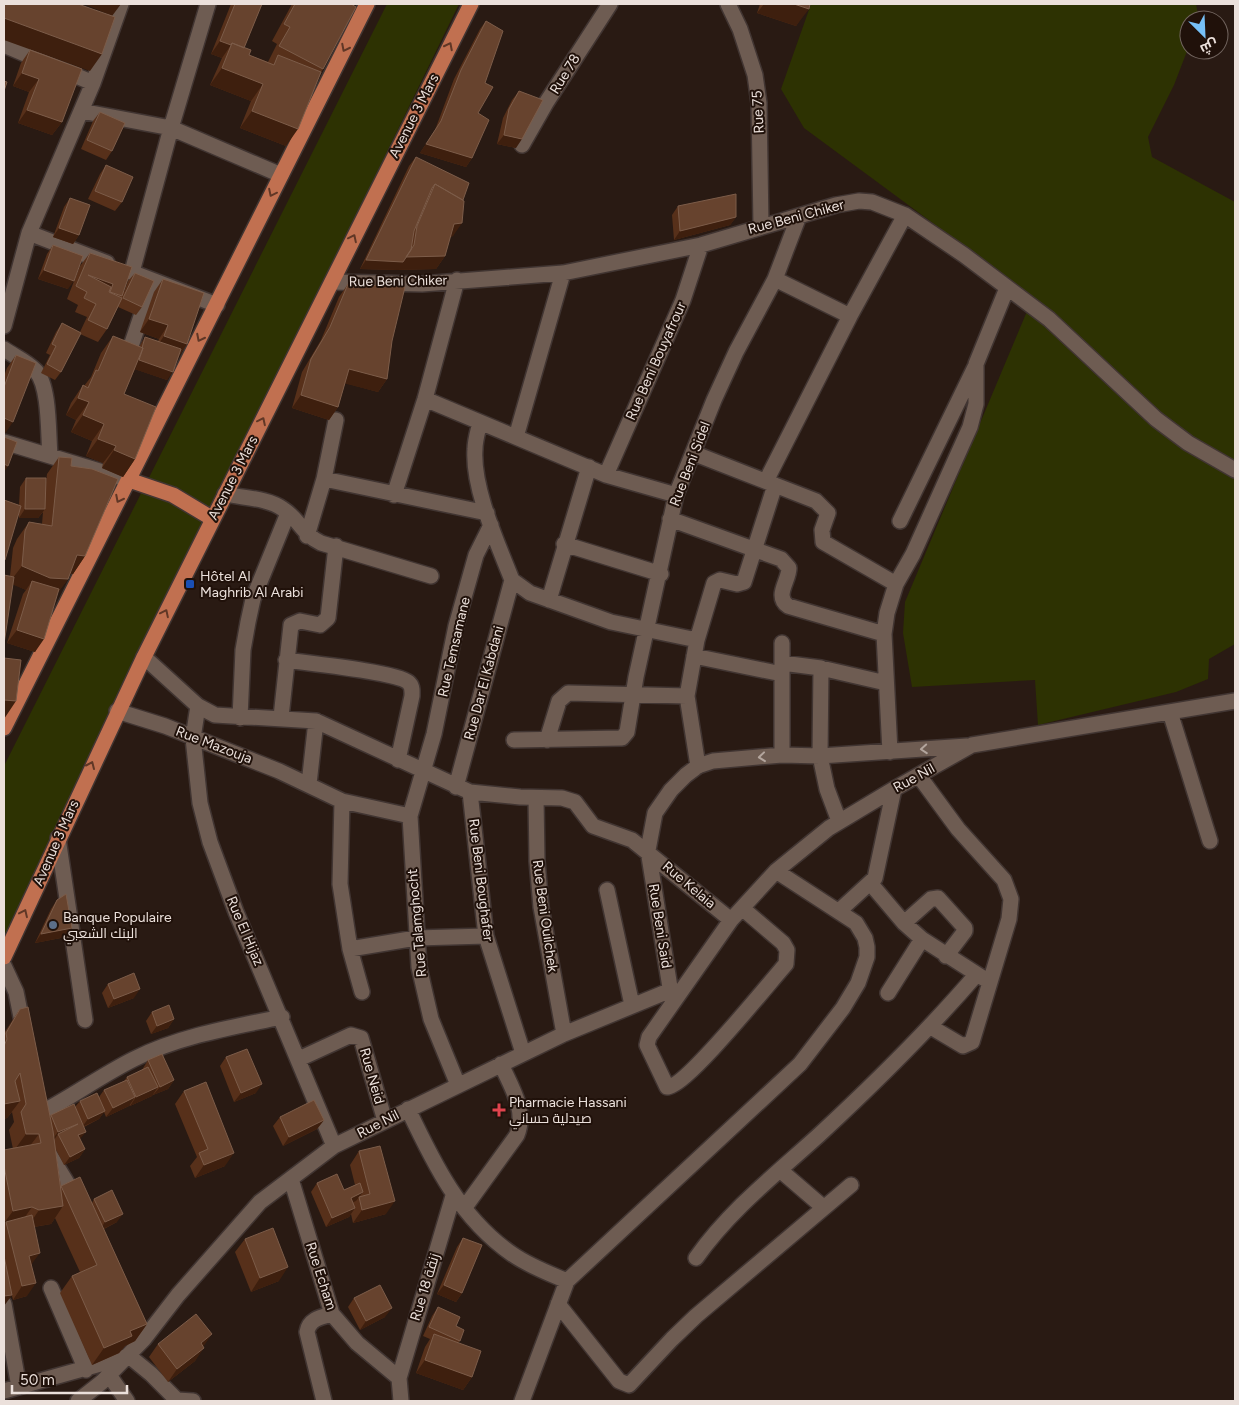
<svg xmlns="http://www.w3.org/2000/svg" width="1239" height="1405" font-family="Figtree,Cairo,sans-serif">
<rect width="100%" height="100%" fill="#291a13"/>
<path fill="#2d3202" d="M387 4H459L331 267 216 494 4 942V766Z
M811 4H1196L1199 20H1189V46L1174 85 1148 137 1152 157 1235 202V644L1209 659 1208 679 1176 692 1038 725 1035 680 912 687 903 633 905 602 1033 297 804 128 781 89Z"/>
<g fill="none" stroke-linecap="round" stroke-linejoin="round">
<defs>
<path id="minor" d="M728 4 740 29 755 75 759 103 761 226
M4 45 93 83
M81 111 171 128 281 175
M522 145 546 103 610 4
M29 233 107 263
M131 272 217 305
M132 272 171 128 208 4
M775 279 850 316
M332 282 422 284 563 273 701 245 836 205 859 201 872 202 905 215 964 255 1049 319 1156 419 1188 443 1235 470
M4 326 29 233 93 83 121 4
M4 349C14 356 28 362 36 371 50 387 48 434 50 455
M119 355 128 353 130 349 153 281
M425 399 606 475 676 495
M480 422C478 431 475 440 475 449 472 488 498 544 512 580L530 593 611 622 697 640
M516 437 563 273
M4 442 129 480
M693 453 816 501 828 513 822 530 823 542 896 584
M606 475 683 300 701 245
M324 479 487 513
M766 481 850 316 905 215
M225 494C243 498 268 498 283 509 299 519 302 534 321 543L431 576
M394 495 425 399 457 280
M670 519 781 559 789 568C789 581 774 596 788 606L884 634
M900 521 975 367
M307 536 324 479 336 420
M564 544 661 574
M549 600 589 467
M694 656 782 674
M144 657 198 706 215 715 316 721 470 792 520 797 562 798 575 802 593 826 632 840 731 920
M286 660C307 663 396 672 408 682 413 686 412 691 412 696L398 760
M782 663 821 668 886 683
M821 668 820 756 827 789 839 821
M198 706 193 738 200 803 210 842 236 912 334 1146
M117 711 165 726 279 771 342 801 410 816
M1170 712 1210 841
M281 717 291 625 300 621 320 625 328 618 336 546
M240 718 243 650 248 622 253 599 288 513
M514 740 622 738 627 732 636 677 676 495 714 400 736 352 775 279 799 216
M547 740 559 701 568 693 687 696
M890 752 884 634 887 613 896 584 913 554 970 427 976 404V364L1007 288
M782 755V643
M698 766 687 696 697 640 714 583 720 580 737 584 744 582 775 485
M919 776 958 829 1004 880 1011 899 1009 919 972 1042 963 1046 931 1027
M309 784 316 721
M456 787 512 580
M470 792 486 936 523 1053
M536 798 537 861 541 907 564 1034
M342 801 340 884 350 949 362 992
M58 838 85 1020
M871 884 904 923 922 939 983 978
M607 890 632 1005
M742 908 783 943 787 950 786 964C769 983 686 1087 667 1087L647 1045 649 1037 731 920 776 871 829 828 894 789 972 745 1235 701
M839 911 875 878 894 789
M904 923 931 899 938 898 965 928V931L946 956
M350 949 416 938 486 936
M4 966 16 992 23 1027
M888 993 922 939
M672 1000 648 850 655 813 671 790 686 775 698 766 713 761 782 755 820 756 967 746
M299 1059 351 1035 361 1038 385 1121
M458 1085 431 1019 419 967 410 816 434 734 456 626 476 555 491 525
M408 1109C434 1164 460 1218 512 1254 529 1266 548 1273 567 1281
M35 1116C69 1099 100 1076 134 1059 179 1036 233 1027 282 1017
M48 1152 78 1201
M780 1170 823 1207
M291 1179 332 1314 357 1343 399 1378
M465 1207 517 1135C527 1110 511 1087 501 1064
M696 1258C730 1210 776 1174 819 1135 874 1084 927 1032 976 975
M51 1288 86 1370
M4 1304 19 1387
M558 1304 619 1381 629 1385 672 1339 696 1316 851 1185
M109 1375 127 1401
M4 1391 129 1356 151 1374 177 1400 193 1401
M78 1401 102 1382 144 1339 178 1295 260 1202 334 1146 564 1034 671 990
M324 1401 307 1332C309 1319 321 1317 332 1314
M401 1401 399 1378 453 1196
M522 1401 567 1281 800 1064 843 1008 858 983 867 957V947L865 938 856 923 776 871"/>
<path id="major" d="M129 480 173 495 213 519
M4 728 367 4
M4 957 144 657 471 4"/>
</defs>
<use href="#minor" stroke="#413532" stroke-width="18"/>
<use href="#major" stroke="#413532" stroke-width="18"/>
<use href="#minor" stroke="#6e5c52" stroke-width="15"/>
<use href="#major" stroke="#c17050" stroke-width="15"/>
</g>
<path fill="#57301a" d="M231 4H262L244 48 249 55 268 62 277 44 272 41 292 4H351L323 69 286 146 240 128 251 101 210 85 222 58 211 54Z
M760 4H810L796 26 757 13Z
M486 21 485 83 478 113 472 158 466 167 420 153 435 130 454 79 480 29Z
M30 50 62 122 52 135 18 123 29 92 13 86 21 63Z
M519 91 516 148 497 144 503 118 512 100Z
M100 112 112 151 106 160 81 149 93 121Z
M416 157 463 200 453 236 450 237 445 256 436 269 397 270 360 269 409 166Z
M106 165 122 202 115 211 88 199 100 174Z
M70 198 79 235 73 244 53 237 64 207Z
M678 206 736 217 730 225 674 240 672 215Z
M53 245 68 289 38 279 47 254Z
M90 253 124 292 128 281 135 273 142 307 136 315 118 307 107 329 98 342 80 334 61 372 55 380 41 373 50 355 46 353 56 332 62 323 80 332 87 317 75 312 78 305 67 299 80 266Z
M163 279 187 344 179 356 167 380 135 369 124 394 135 459 123 477 102 468 103 463 86 456 92 441 71 432 76 420 66 415 71 403 83 385 84 386 91 377 101 353 113 336 139 347 145 337 158 341 159 339 140 332 154 292Z
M348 284 392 341 387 379 378 392 345 383 338 407 329 420 292 408 302 372 321 340 339 297Z
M16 355 4 435V376L7 368Z
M59 457 71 466 85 556 73 574 70 573 68 579 58 592 35 652 7 643 23 594 26 590 13 584 10 576 13 548 17 539 29 522 42 524 43 512 38 518H19V512L4 562V500L19 505 20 487 26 478 45 490 47 474Z
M57 900 66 937 35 943 51 909Z
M108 984 134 998 108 1008 102 993Z
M20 1009 50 1116 51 1115 75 1107 80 1101 99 1097 104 1090 124 1081 127 1077 142 1070 148 1060 174 1080 168 1089 153 1095V1094L152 1096 130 1106V1105L129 1106 106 1117 104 1112 99 1119 84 1127 80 1139 85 1149 79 1158 64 1165 55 1148 61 1187V1186L92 1203 94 1199 117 1222 104 1229 147 1324 135 1341 125 1346 119 1353 92 1365 60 1293 72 1276 80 1272 55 1218 51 1224 34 1227 32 1265 27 1296 13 1300 10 1288 4 1306V1150L13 1149 9 1130 14 1122 12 1112 7 1118 4 1119V1033Z
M152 1012 174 1019 168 1028 151 1034 146 1021Z
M226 1057 256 1093 234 1102 220 1066Z
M184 1091 225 1166 195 1178 190 1166 197 1157 175 1104Z
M280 1117 324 1120 317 1129 283 1146 273 1126Z
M359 1151 386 1214 353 1223 351 1214 349 1217 326 1227 311 1192 317 1183 344 1190 355 1185 350 1165Z
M463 1238 462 1293 456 1302 437 1294 457 1247Z
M245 1239 279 1281 251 1292 235 1252Z
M354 1298 385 1317 360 1330 348 1307Z
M438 1307 456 1326 460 1341 458 1343 472 1377 463 1390 416 1373 425 1347 430 1339 423 1336 432 1316Z
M158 1344 203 1346 195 1361 168 1382 149 1357Z"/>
<path fill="#3e1f0e" d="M84 4H121L112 16Z
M764 4H794L809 9 796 26 757 13Z
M4 18 102 54 90 71 4 40Z
M220 41 231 45 222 58 211 54Z
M222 68 263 84 251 101 210 85Z
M22 73 39 79 29 92 13 86Z
M27 110 62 122 52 135 18 123Z
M252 111 298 129 286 146 240 128Z
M504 135 522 139 516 148 497 144Z
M426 144 472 158 466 167 420 153Z
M736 217 730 225 674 240 680 231Z
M462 223 453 236 445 237 454 224Z
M59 228 79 235 73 244 53 237Z
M445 256 436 269 397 270 360 269 366 260 406 257Z
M44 270 74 281 68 289 38 279Z
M88 275 113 284 104 297Z
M149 319 168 325 159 339 140 332Z
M164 336 187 344 178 357 155 349Z
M138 359 173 372 167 380 131 368Z
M349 369 387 379 378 392 339 382Z
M301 395 338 407 329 420 292 408Z
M78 398 89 402 76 420 66 415Z
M83 415 104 424 92 441 71 432Z
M4 418 13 422 4 435Z
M98 439 116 446 103 463 86 456Z
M114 450 135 459 123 477 102 468Z
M4 464 8 466 4 472Z
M25 509H45L38 518H19Z
M77 555 85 556 73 574 64 573Z
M22 566 68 579 55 597 32 581 26 590 9 583Z
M17 630 44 639 35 652 7 643Z
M4 700 16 701 4 719Z
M72 928 66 937 35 943 41 934Z
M140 989 134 998 108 1008 114 999Z
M174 1019 168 1028 151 1034 157 1026Z
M174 1080 168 1089 153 1095 160 1087Z
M262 1084 256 1093 234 1102 241 1093Z
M158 1087 152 1096 130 1106 136 1097Z
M135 1097 129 1106 106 1117 113 1108Z
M20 1101 7 1118 4 1119V1104Z
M105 1111 99 1119 82 1127 88 1119Z
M324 1120 317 1129 283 1146 289 1137Z
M78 1124 58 1134 54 1140H52L58 1132Z
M86 1132 79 1140 78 1135Z
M26 1134H39L26 1151 13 1152Z
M85 1149 79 1158 64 1165 70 1157Z
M234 1153 225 1166 195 1178 204 1165Z
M363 1192 356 1201 344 1206 351 1198Z
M395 1201 386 1214 353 1223 362 1210Z
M63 1206 51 1224 27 1228 39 1210Z
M32 1207 20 1224 6 1222 4 1225V1223L13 1211Z
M355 1208 349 1217 326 1227 332 1218Z
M123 1214 117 1222 99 1231 105 1222Z
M40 1253 30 1266 29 1256Z
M288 1267 279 1281 251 1292 260 1278Z
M36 1283 27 1296 13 1300 22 1286Z
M444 1285 462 1293 456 1302 437 1294Z
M12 1295 4 1306V1296Z
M392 1308 385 1317 360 1330 366 1321Z
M147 1324 135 1341 125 1346 119 1353 92 1365 104 1348 130 1331Z
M212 1334 203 1347 201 1343Z
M204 1348 195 1361 168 1382 177 1369Z
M425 1360 472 1377 463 1390 416 1373Z"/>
<path fill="#67432e" stroke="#7c5c49" d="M4 4H78L115 17 102 54 4 18Z
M235 4H262L244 48 232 43 231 45 220 41Z
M295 4H351L356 7 323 69 279 46 290 27 284 24Z
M794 4H810L809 9Z
M486 21 503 31 485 83 493 87 478 113 489 120 472 158 426 144 441 121 461 70Z
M232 43 251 50 249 55 274 65 278 55 321 72 298 129 252 111 263 84 222 68Z
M30 50 82 69 62 122 27 110 39 79 22 73Z
M4 81 7 82 4 91Z
M519 91 543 100 522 139 504 135 509 109Z
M100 112 125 123 112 151 87 140Z
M416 157 469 183 463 200 435 184 432 188 414 231 411 250 403 262 366 260Z
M106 165 133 177 122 202 95 191Z
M435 184 464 201 462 223 454 224 445 256 406 257 414 245 417 226Z
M736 194V217L680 231 678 206Z
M70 198 90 205 79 235 59 228Z
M53 245 83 256 74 281 44 270Z
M90 253 132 267 122 296 110 292 113 284 88 275 111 287 109 292 122 298 107 329 88 320 96 304 84 298 87 292 76 286Z
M135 273 154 281 142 307 123 298Z
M163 279 204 293 187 344 164 336 168 325 149 319Z
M348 284 405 287 392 341 387 379 349 369 338 407 301 395 311 359 330 327Z
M62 323 81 333 61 372 47 364 56 346 52 344Z
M113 336 143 348 124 394 156 407 135 459 114 450 116 446 98 439 104 424 83 415 89 402 78 398 83 385 88 388 96 370 98 371Z
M145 337 181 349 173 372 139 360 143 348H142Z
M16 355 36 363 13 422 4 418V387Z
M4 437 17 442 8 466 4 464Z
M59 457 72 458 71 466 92 469 118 479 85 556 77 555 68 579 50 578 22 566 25 531 29 522 52 526Z
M26 478H46L45 509H25Z
M4 500 21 506 5 560H4Z
M4 575 14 577 4 644Z
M32 581 59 589 44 639 17 630Z
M4 658 21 660 16 701 4 700Z
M66 894 72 928 41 934 57 900Z
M134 973 140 989 114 999 108 984Z
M169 1005 174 1019 157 1026 152 1012Z
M28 1007 53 1131 63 1206 39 1210 32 1207 13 1211 4 1166V1150L41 1143 39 1134H26L21 1112 26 1104 20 1073 15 1081 20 1101 4 1104V1046L7 1039 6 1033 20 1009Z
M247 1049 262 1084 241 1093 226 1057Z
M162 1054 174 1080 160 1087 148 1060Z
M148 1067 158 1087 136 1097 127 1077Z
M127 1080 135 1097 113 1108 104 1090Z
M206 1082 234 1153 204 1165 199 1153 208 1149 184 1091Z
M97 1093 105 1111 88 1119 80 1101Z
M314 1100 324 1120 289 1137 280 1117Z
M74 1104 86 1132 78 1135 85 1149 70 1157 58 1134 78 1124 58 1132 51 1115Z
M380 1146 395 1201 362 1210 359 1197 370 1194 359 1151Z
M337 1174 344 1190 360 1183 363 1192 351 1198 355 1208 332 1218 317 1183Z
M80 1177 147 1324 130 1331 132 1336 104 1348 72 1276 97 1265 61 1186Z
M112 1190 123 1214 105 1222 94 1199Z
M32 1215 40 1253 29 1256 36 1283 22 1286 6 1222Z
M273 1228 288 1267 260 1278 245 1239Z
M463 1238 482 1245 462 1293 444 1285Z
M4 1256 12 1295 4 1296Z
M380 1285 392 1308 366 1321 354 1298Z
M438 1307 460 1317 456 1326 464 1330 460 1341 429 1327Z
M196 1314 212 1334 201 1343 204 1348 177 1369 158 1344Z
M434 1334 481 1351 472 1377 425 1360Z"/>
<defs><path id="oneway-chevron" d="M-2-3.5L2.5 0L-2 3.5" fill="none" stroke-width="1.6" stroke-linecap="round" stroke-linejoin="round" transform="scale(1.25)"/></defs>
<g stroke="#603726">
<use href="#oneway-chevron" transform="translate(449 46) rotate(-63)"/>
<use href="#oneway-chevron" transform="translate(345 48) rotate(117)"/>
<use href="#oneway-chevron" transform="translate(272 193) rotate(116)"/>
<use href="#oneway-chevron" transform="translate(353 238) rotate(-64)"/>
<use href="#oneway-chevron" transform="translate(200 338) rotate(117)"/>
<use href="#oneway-chevron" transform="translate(262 421) rotate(-64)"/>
<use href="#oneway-chevron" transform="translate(119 499) rotate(117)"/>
<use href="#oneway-chevron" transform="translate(165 613) rotate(-64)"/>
<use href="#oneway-chevron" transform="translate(91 765) rotate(-66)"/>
<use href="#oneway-chevron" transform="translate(24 913) rotate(-65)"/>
</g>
<g stroke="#b3a59d">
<use href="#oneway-chevron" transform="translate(924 749) rotate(176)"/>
<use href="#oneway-chevron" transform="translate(762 757) rotate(174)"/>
</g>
<rect fill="#1a4fb4" stroke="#20110a" stroke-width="2" x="185" y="579" width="10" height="10" rx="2.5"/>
<circle fill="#5c6f8a" stroke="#20110a" stroke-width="2" cx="53" cy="925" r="5"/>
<path fill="#e0444e" stroke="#20110a" stroke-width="2" d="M496.5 1102.5h5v5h5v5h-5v5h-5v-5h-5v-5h5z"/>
<g text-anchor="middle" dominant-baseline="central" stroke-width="4" stroke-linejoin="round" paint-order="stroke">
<g font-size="14" fill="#ebe0db" stroke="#20110a">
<text transform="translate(565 74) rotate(-58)">Rue 78</text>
<text transform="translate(758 112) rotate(-93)">Rue 75</text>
<text transform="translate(414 116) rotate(-63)">Avenue 3 Mars</text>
<text transform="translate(796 217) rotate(-15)">Rue Beni Chiker</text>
<text transform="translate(398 281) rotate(-1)">Rue Beni Chiker</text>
<text transform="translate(656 361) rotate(-66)">Rue Beni Bouyafrour</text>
<text transform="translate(690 464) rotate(-69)">Rue Beni Sidel</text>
<text transform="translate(233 478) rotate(-63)">Avenue 3 Mars</text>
<text transform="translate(454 647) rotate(-77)">Rue Temsamane</text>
<text transform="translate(484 683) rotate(-75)">Rue Dar El Kabdani</text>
<text transform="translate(214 745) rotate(21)">Rue Mazouja</text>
<text transform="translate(914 778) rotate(-29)">Rue Nil</text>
<text transform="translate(56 843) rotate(-66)">Avenue 3 Mars</text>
<text transform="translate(481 880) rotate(83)">Rue Beni Boughafer</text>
<text transform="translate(689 885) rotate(40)">Rue Kelaia</text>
<text transform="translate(545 916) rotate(82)">Rue Beni Ouilchek</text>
<text transform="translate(417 923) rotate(-95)">Rue Talamghocht</text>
<text transform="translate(660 926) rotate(81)">Rue Beni Said</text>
<text transform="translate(245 931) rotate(67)">Rue El Hijaz</text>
<text transform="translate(372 1076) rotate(74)">Rue Neid</text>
<text transform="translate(378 1124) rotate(-27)">Rue Nil</text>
<text transform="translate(321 1276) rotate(72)">Rue Echam</text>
<text transform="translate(425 1287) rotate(-73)">Rue 18 زنقة</text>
</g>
<g font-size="14" fill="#ebe0db" stroke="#20110a" text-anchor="start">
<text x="200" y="576">Hôtel Al<tspan x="200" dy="16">Maghrib Al Arabi</tspan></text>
<text x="63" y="917">Banque Populaire<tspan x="63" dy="16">البنك الشعبي</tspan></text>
<text x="509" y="1102">Pharmacie Hassani<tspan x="509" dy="16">صيدلية حساني</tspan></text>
</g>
</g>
<rect width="1239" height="1405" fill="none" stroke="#ebe0db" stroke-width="10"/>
<g transform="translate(1204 35) rotate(156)"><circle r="24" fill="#20110a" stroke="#71645e"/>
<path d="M0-4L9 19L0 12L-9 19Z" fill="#76c0f7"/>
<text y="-8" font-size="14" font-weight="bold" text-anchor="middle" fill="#ebe0db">ش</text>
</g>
<path d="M12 1385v8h115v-8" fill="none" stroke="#ebe0db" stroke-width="2.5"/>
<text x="20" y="1385" font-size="15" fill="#ebe0db" stroke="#20110a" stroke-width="4" paint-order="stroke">50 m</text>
</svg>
